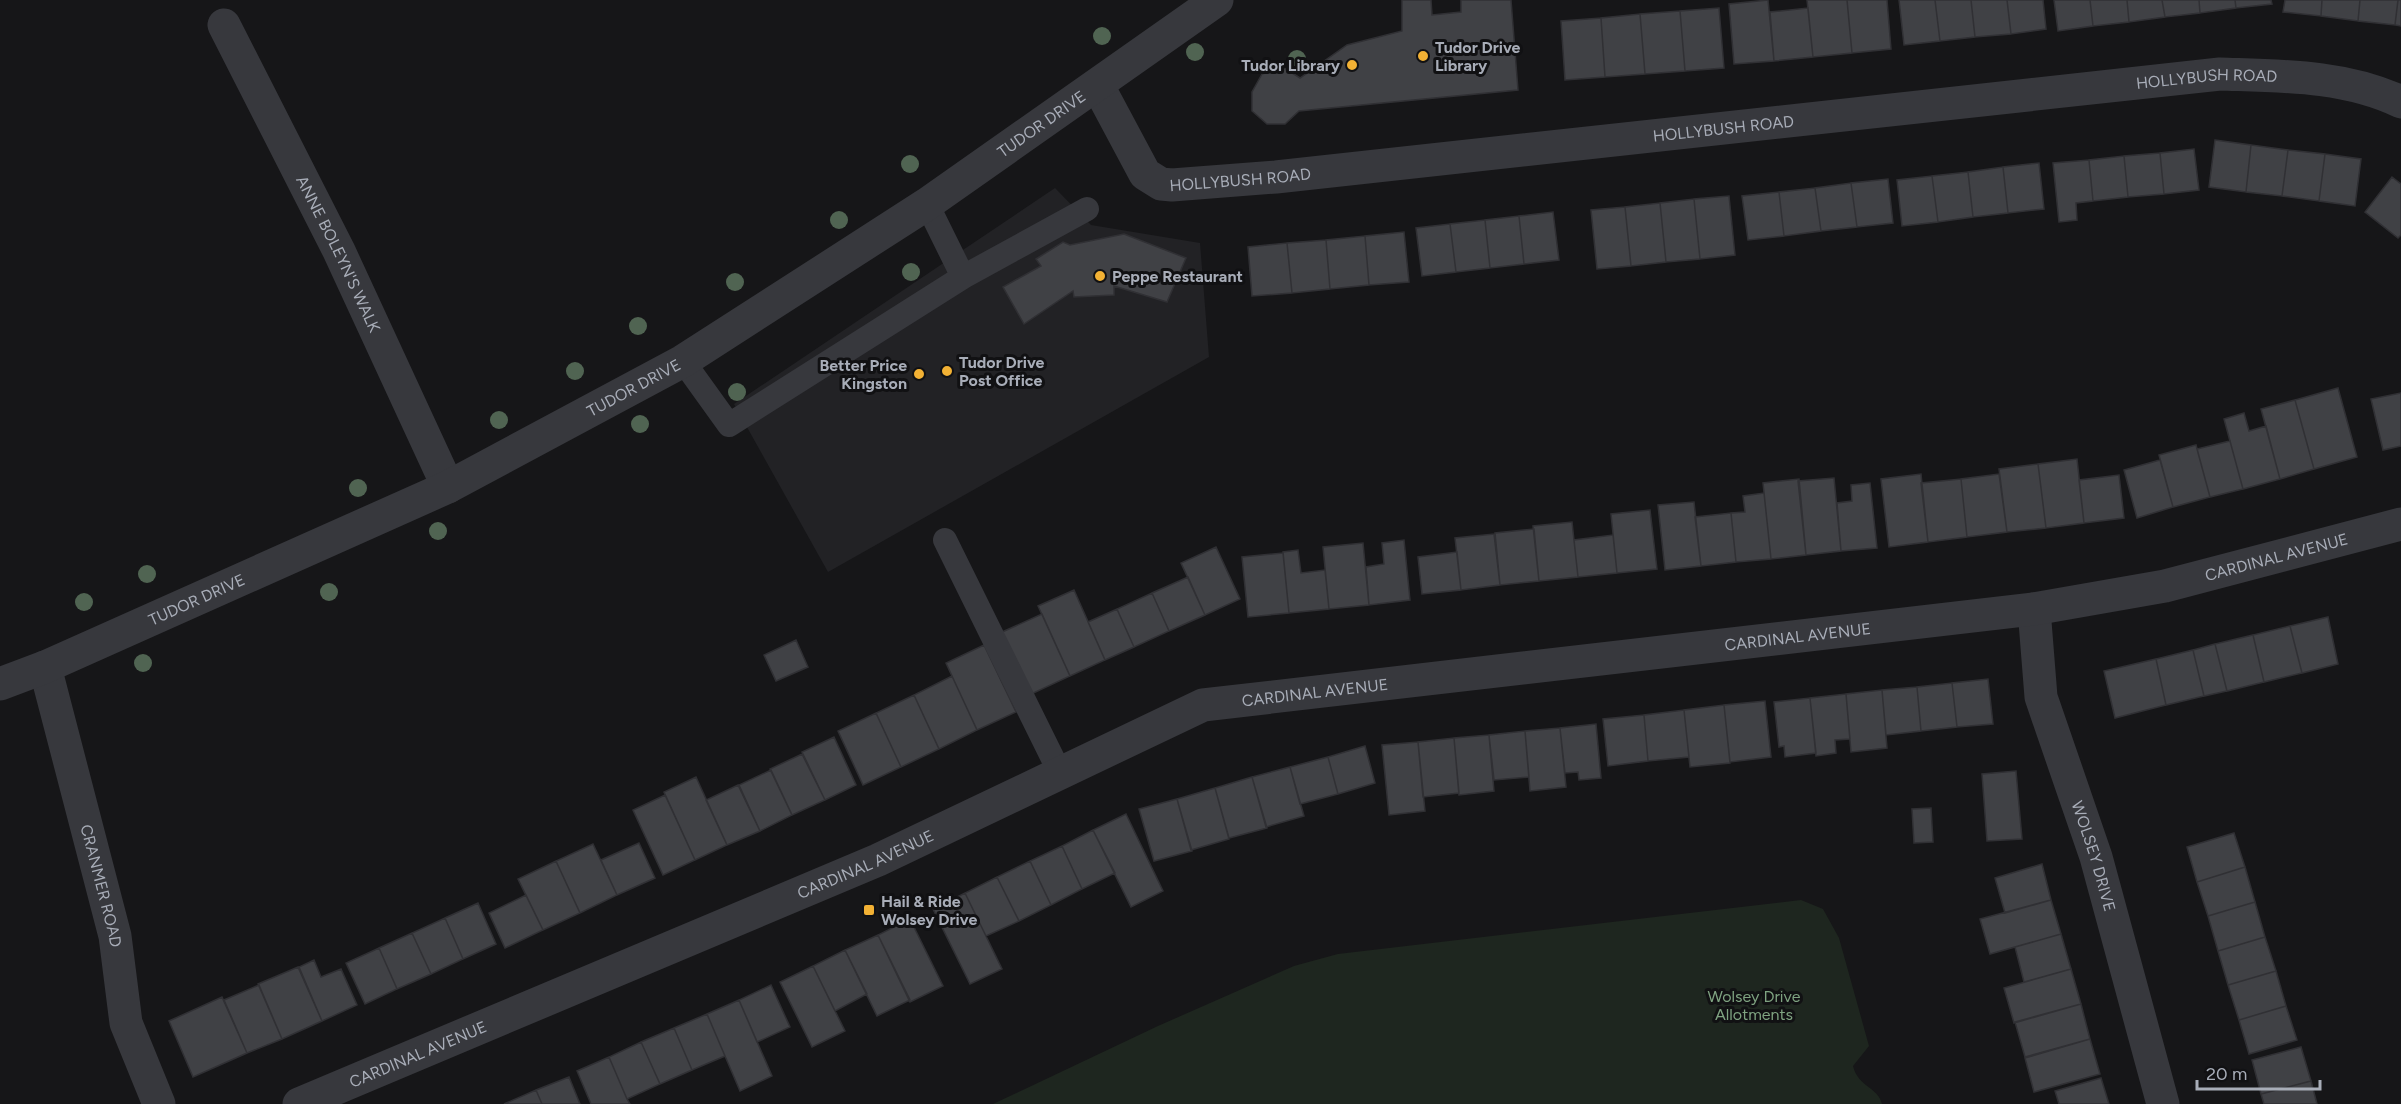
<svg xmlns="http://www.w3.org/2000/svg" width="2401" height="1104" font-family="Figtree,sans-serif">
<rect width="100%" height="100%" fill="#161618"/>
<path fill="#222225" d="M1055 188 1091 225 1200 243 1209 357 828 572 734 404Z"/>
<path fill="#1e261f" d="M1801 900 1823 909 1839 938 1869 1046 1853 1066C1858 1087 1878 1087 1882 1104H993L1158 1026 1294 966 1338 954Z"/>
<path fill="#404145" stroke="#303034" stroke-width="1.5" d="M1402 0H1431L1432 15 1461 12V0H1511L1518 90 1299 111 1285 124H1267L1252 111V92L1262 74 1283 67 1300 78 1347 45 1402 31Z
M1768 0 1774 61 1734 64 1729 4Z
M1807 0H1847L1852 53 1813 57Z
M1847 0H1887L1891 49 1852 53Z
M1899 0H1935L1940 41 1904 45Z
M1935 0H1971L1975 37 1940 41Z
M1971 0H2007L2011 34 1975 37Z
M2007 0H2043L2046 29 2011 34Z
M2054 0H2090L2093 26 2058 31Z
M2090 0H2127L2129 22 2093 26Z
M2127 0H2162L2165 17 2129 22Z
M2162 0H2199L2200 13 2165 17Z
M2199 0H2235L2236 8 2200 13Z
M2235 0H2271L2272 4 2236 8Z
M2285 0H2322L2321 16 2283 12Z
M2322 0H2360L2358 21 2321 16Z
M2360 0H2398L2395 25 2358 21Z
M2398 0H2401V26L2395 25Z
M1719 8 1724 68 1685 71 1680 11Z
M1808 8 1813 57 1774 61 1770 12Z
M1680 11 1685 71 1645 74 1640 14Z
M1640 14 1645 74 1605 77 1601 18Z
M1601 18 1605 77 1565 80 1561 21Z
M2215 140 2251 145 2246 192 2209 187Z
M2251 145 2288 150 2282 196 2246 192Z
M2194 149 2199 190 2164 194 2160 153Z
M2288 150 2325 154 2319 201 2282 196Z
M2160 153 2164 194 2128 197 2124 156Z
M2325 154 2361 159 2355 206 2319 201Z
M2124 156 2128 197 2093 201 2089 160Z
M2089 160 2093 201 2076 203 2077 220 2059 222 2053 163Z
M2039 163 2044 209 2008 213 2003 167Z
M2003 167 2008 213 1973 217 1968 172Z
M1968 172 1973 217 1938 222 1932 176Z
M1932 176 1938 222 1902 226 1897 180Z
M2392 177 2401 184V235L2398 238 2365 212Z
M1888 179 1893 223 1857 227 1851 183Z
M1851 183 1857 227 1821 231 1815 188Z
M1815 188 1821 231 1784 236 1779 192Z
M1779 192 1784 236 1748 240 1742 196Z
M1729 196 1735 255 1700 259 1694 199Z
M1694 199 1700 259 1666 262 1660 203Z
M1660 203 1666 262 1631 266 1625 207Z
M1625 207 1631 266 1597 269 1591 210Z
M1553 212 1559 260 1524 264 1519 216Z
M1519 216 1524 264 1490 268 1485 220Z
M1485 220 1490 268 1456 272 1450 224Z
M1450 224 1456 272 1422 276 1416 228Z
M1404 232 1409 282 1369 285 1365 236Z
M1124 234 1186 258 1167 302 1114 286V295L1074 297 1073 291 1024 324 1003 287 1041 266 1036 259 1063 242 1070 245Z
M1365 236 1369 285 1330 289 1326 240Z
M1326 240 1330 289 1292 293 1287 243Z
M1287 243 1292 293 1252 296 1248 247Z
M2338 388 2357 457 2314 469 2295 400Z
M2401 393V446L2383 450 2371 399Z
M2295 400 2314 469 2280 479 2261 409Z
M2244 413 2249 431 2266 426 2280 479 2243 489 2224 419Z
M2230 441 2243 489 2210 497 2197 449Z
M2196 445 2210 497 2173 507 2159 455Z
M2077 459 2084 523 2046 528 2038 464Z
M2160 460 2173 507 2137 518 2124 470Z
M2038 464 2046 528 2007 532 1999 469Z
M1921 474 1928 542 1889 547 1881 479Z
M1999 474 2007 532 1967 537 1961 479Z
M2119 475 2124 518 2084 523 2079 480Z
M1834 478 1841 551 1806 555 1798 481Z
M1799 479 1806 555 1771 559 1763 483Z
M1961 479 1967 537 1928 542 1921 483Z
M1870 483 1877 548 1841 551 1837 503 1852 501 1851 485Z
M1764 493 1771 559 1736 562 1731 513 1745 512 1743 496Z
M1694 502 1701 566 1665 570 1658 505Z
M1650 510 1657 569 1617 573 1611 514Z
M1731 513 1736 562 1701 566 1695 517Z
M1572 522 1578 577 1539 581 1533 526Z
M1534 529 1539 581 1500 585 1495 533Z
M1494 534 1500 585 1461 590 1455 538Z
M1613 535 1617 573 1578 577 1574 540Z
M1404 540 1410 600 1369 605 1366 567 1384 564 1382 543Z
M1363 543 1369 605 1329 609 1323 547Z
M1216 547 1240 599 1205 615 1181 563Z
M1298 550 1301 573 1325 570 1329 609 1289 613 1283 552Z
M1457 552 1461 590 1422 594 1418 557Z
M1283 553 1289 613 1248 617 1242 557Z
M1188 577 1205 615 1169 631 1152 593Z
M1074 590 1105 660 1070 676 1038 606Z
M1152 593 1169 631 1134 647 1117 609Z
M1117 609 1134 647 1105 660 1088 622Z
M1042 614 1070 676 1027 696 1000 633Z
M2328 617 2338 664 2302 673 2290 626Z
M2290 626 2302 673 2264 682 2253 635Z
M2253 635 2264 682 2227 691 2215 644Z
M796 640 808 667 776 681 764 655Z
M2215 644 2227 691 2204 696 2193 650Z
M984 645 1016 712 977 730 946 663Z
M2193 650 2204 696 2166 705 2156 659Z
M2156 659 2166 705 2115 718 2104 671Z
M952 676 977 730 939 749 914 695Z
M1988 679 1993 724 1957 727 1952 683Z
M1952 683 1957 727 1921 731 1917 687Z
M1917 687 1921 731 1886 735 1882 690Z
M1882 690 1887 748 1851 752 1846 694Z
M1846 694 1850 739 1835 740 1836 753 1816 756 1810 698Z
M914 695 939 749 901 767 876 713Z
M1810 698 1816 753 1785 757 1784 746 1779 747 1774 702Z
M1765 701 1771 757 1730 762 1724 705Z
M1724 705 1730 763 1690 767 1684 710Z
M1684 710 1689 757 1648 761 1644 715Z
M876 713 901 767 863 785 838 731Z
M1644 715 1648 761 1608 766 1603 719Z
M1596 724 1601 778 1579 780 1578 772 1565 773 1560 728Z
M1560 728 1566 787 1530 791 1525 731Z
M1525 731 1529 777 1494 780 1489 735Z
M1489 735 1494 791 1459 795 1454 738Z
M834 737 856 785 825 800 802 752Z
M1454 738 1459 793 1423 797 1418 742Z
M1418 742 1425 811 1389 815 1382 745Z
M1365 746 1375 783 1338 794 1328 757Z
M802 754 825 800 792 815 770 769Z
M1328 757 1338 794 1300 804 1290 767Z
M1290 767 1304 816 1266 827 1252 777Z
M771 770 792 815 760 831 739 785Z
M2016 771 2022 839 1987 841 1982 774Z
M696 777 727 845 695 860 664 792Z
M1252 777 1267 828 1229 838 1215 788Z
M738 785 760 831 727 845 706 800Z
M1215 788 1229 839 1191 850 1177 799Z
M665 795 695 860 663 875 633 810Z
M1177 799 1192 851 1154 861 1139 809Z
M1931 808 1933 842 1914 843 1912 809Z
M1126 814 1163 891 1131 907 1093 830Z
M1093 830 1115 873 1082 889 1062 846Z
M2234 833 2245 867 2197 882 2187 847Z
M639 843 655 878 617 895 601 860Z
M593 844 617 895 580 913 556 861Z
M1062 846 1082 889 1051 905 1030 861Z
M556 861 580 913 543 930 518 879Z
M1030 861 1051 905 1019 921 997 877Z
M2042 864 2051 900 2005 913 1995 878Z
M2245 867 2255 902 2208 916 2197 882Z
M997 877 1019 921 986 936 965 893Z
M965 893 1002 969 970 984 933 909Z
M526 895 543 930 505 948 489 913Z
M2051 900 2061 934 1990 954 1980 919Z
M2255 902 2265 937 2218 951 2208 916Z
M478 903 496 944 463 959 445 918Z
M445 918 463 959 431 974 412 933Z
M910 919 943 986 910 1002 878 935Z
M412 933 431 974 397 989 379 948Z
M2061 934 2071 969 2024 982 2015 947Z
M878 935 910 1000 877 1016 845 950Z
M2265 937 2276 971 2228 985 2218 951Z
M379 948 397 989 365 1004 346 963Z
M845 950 867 994 835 1011 813 966Z
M314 960 321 977 341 969 357 1005 322 1021 299 967Z
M813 966 845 1031 812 1047 780 982Z
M298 967 322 1021 282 1039 258 984Z
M2071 969 2081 1004 2014 1023 2004 988Z
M2276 971 2286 1006 2239 1020 2228 985Z
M259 985 282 1039 247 1053 224 1000Z
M771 985 790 1027 757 1042 739 1000Z
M222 997 247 1053 193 1077 169 1021Z
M739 1000 772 1076 740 1091 707 1014Z
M2081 1004 2090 1039 2025 1057 2015 1022Z
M2286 1006 2297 1040 2249 1054 2239 1020Z
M707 1014 725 1056 692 1070 674 1028Z
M674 1028 692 1070 660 1084 641 1042Z
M2090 1039 2100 1074 2034 1092 2025 1058Z
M641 1042 660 1084 627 1099 609 1057Z
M2301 1047 2311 1081 2261 1094 2252 1060Z
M609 1057 627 1099 630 1104H591L577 1071Z
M569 1077 580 1104H542L536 1090Z
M2101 1078 2109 1104H2059L2055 1091Z
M2311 1081 2317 1104H2264L2261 1094Z
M536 1090 542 1104H504Z"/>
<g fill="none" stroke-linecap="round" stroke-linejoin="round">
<path stroke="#37383d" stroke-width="24" d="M927 204 963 277
M683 361 729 425 963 277 1087 209
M945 540 1060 773"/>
<g stroke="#37383d" stroke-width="33">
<path id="s1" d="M224 25 339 251 448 487"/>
<path id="s2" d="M1098 86 1145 174 1161 184 1172 185 1276 177 2220 74C2280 76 2345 75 2401 102"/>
<path id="s3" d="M2034 609 2041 697 2096 857 2163 1104"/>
<path id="s4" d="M45 667 115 936 126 1023 159 1104"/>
<path id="s5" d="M299 1104 878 860 1203 705 2034 609 2165 586 2401 524"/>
</g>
<path stroke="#37383d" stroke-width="33" id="s6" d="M0 684 45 667 448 487 683 361 927 204 1217 0"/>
</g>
<g fill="#506452">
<circle cx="1102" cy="36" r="9"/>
<circle cx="1195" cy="52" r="9"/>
<circle cx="1297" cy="59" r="9"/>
<circle cx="910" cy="164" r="9"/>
<circle cx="839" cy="220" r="9"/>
<circle cx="911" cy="272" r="9"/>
<circle cx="735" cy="282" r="9"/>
<circle cx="638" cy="326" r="9"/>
<circle cx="575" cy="371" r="9"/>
<circle cx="737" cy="392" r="9"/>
<circle cx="499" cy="420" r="9"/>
<circle cx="640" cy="424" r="9"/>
<circle cx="358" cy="488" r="9"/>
<circle cx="438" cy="531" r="9"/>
<circle cx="147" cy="574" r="9"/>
<circle cx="329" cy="592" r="9"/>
<circle cx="84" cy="602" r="9"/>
<circle cx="143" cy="663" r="9"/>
</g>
<g fill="#f2b134" stroke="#111113" stroke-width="2">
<circle cx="1423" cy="56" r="6"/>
<circle cx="1352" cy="65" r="6"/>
<circle cx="1100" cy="276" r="6"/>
<circle cx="947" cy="371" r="6"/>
<circle cx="919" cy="374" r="6"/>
<rect x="863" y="904" width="12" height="12" rx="3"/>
</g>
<g text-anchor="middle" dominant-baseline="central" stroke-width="6" stroke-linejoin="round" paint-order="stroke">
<g font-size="16" font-weight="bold" fill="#a8adb8" stroke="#111113" text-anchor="start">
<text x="1435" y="47">Tudor Drive<tspan x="1435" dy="18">Library</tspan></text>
<text x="1340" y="65" text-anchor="end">Tudor Library</text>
<text x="1112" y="276">Peppe Restaurant</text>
<text x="959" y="362">Tudor Drive<tspan x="959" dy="18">Post Office</tspan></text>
<text x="907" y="365" text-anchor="end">Better Price<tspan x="907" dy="18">Kingston</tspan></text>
<text x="881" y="901">Hail &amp; Ride<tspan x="881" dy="18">Wolsey Drive</tspan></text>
</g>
<g font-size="16" fill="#a8adb8" stroke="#111113">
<text stroke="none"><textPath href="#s2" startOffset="1170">HOLLYBUSH ROAD</textPath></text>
<text stroke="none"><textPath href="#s6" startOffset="1186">TUDOR DRIVE</textPath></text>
<text stroke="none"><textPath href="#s2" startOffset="684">HOLLYBUSH ROAD</textPath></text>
<text stroke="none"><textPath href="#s2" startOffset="198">HOLLYBUSH ROAD</textPath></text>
<text stroke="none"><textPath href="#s1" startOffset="256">ANNE BOLEYN'S WALK</textPath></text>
<text stroke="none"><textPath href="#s6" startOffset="700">TUDOR DRIVE</textPath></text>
<text stroke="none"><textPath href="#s5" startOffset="2073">CARDINAL AVENUE</textPath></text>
<text stroke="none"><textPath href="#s6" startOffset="214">TUDOR DRIVE</textPath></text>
<text stroke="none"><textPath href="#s5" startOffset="1587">CARDINAL AVENUE</textPath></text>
<text stroke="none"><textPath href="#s5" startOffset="1101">CARDINAL AVENUE</textPath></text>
<text stroke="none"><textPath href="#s3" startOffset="256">WOLSEY DRIVE</textPath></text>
<text stroke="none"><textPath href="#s5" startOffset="615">CARDINAL AVENUE</textPath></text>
<text stroke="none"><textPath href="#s4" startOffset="226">CRANMER ROAD</textPath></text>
<text stroke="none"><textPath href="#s5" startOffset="129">CARDINAL AVENUE</textPath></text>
</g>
<g font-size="16" fill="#7fa381" stroke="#111113">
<text x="1754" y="996">Wolsey Drive<tspan x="1754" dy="18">Allotments</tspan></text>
</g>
</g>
<path d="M2197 1080v9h123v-9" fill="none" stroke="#a8adb8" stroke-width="3"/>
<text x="2206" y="1080" font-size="18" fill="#a8adb8" stroke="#111113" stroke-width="4.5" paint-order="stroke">20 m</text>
</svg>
